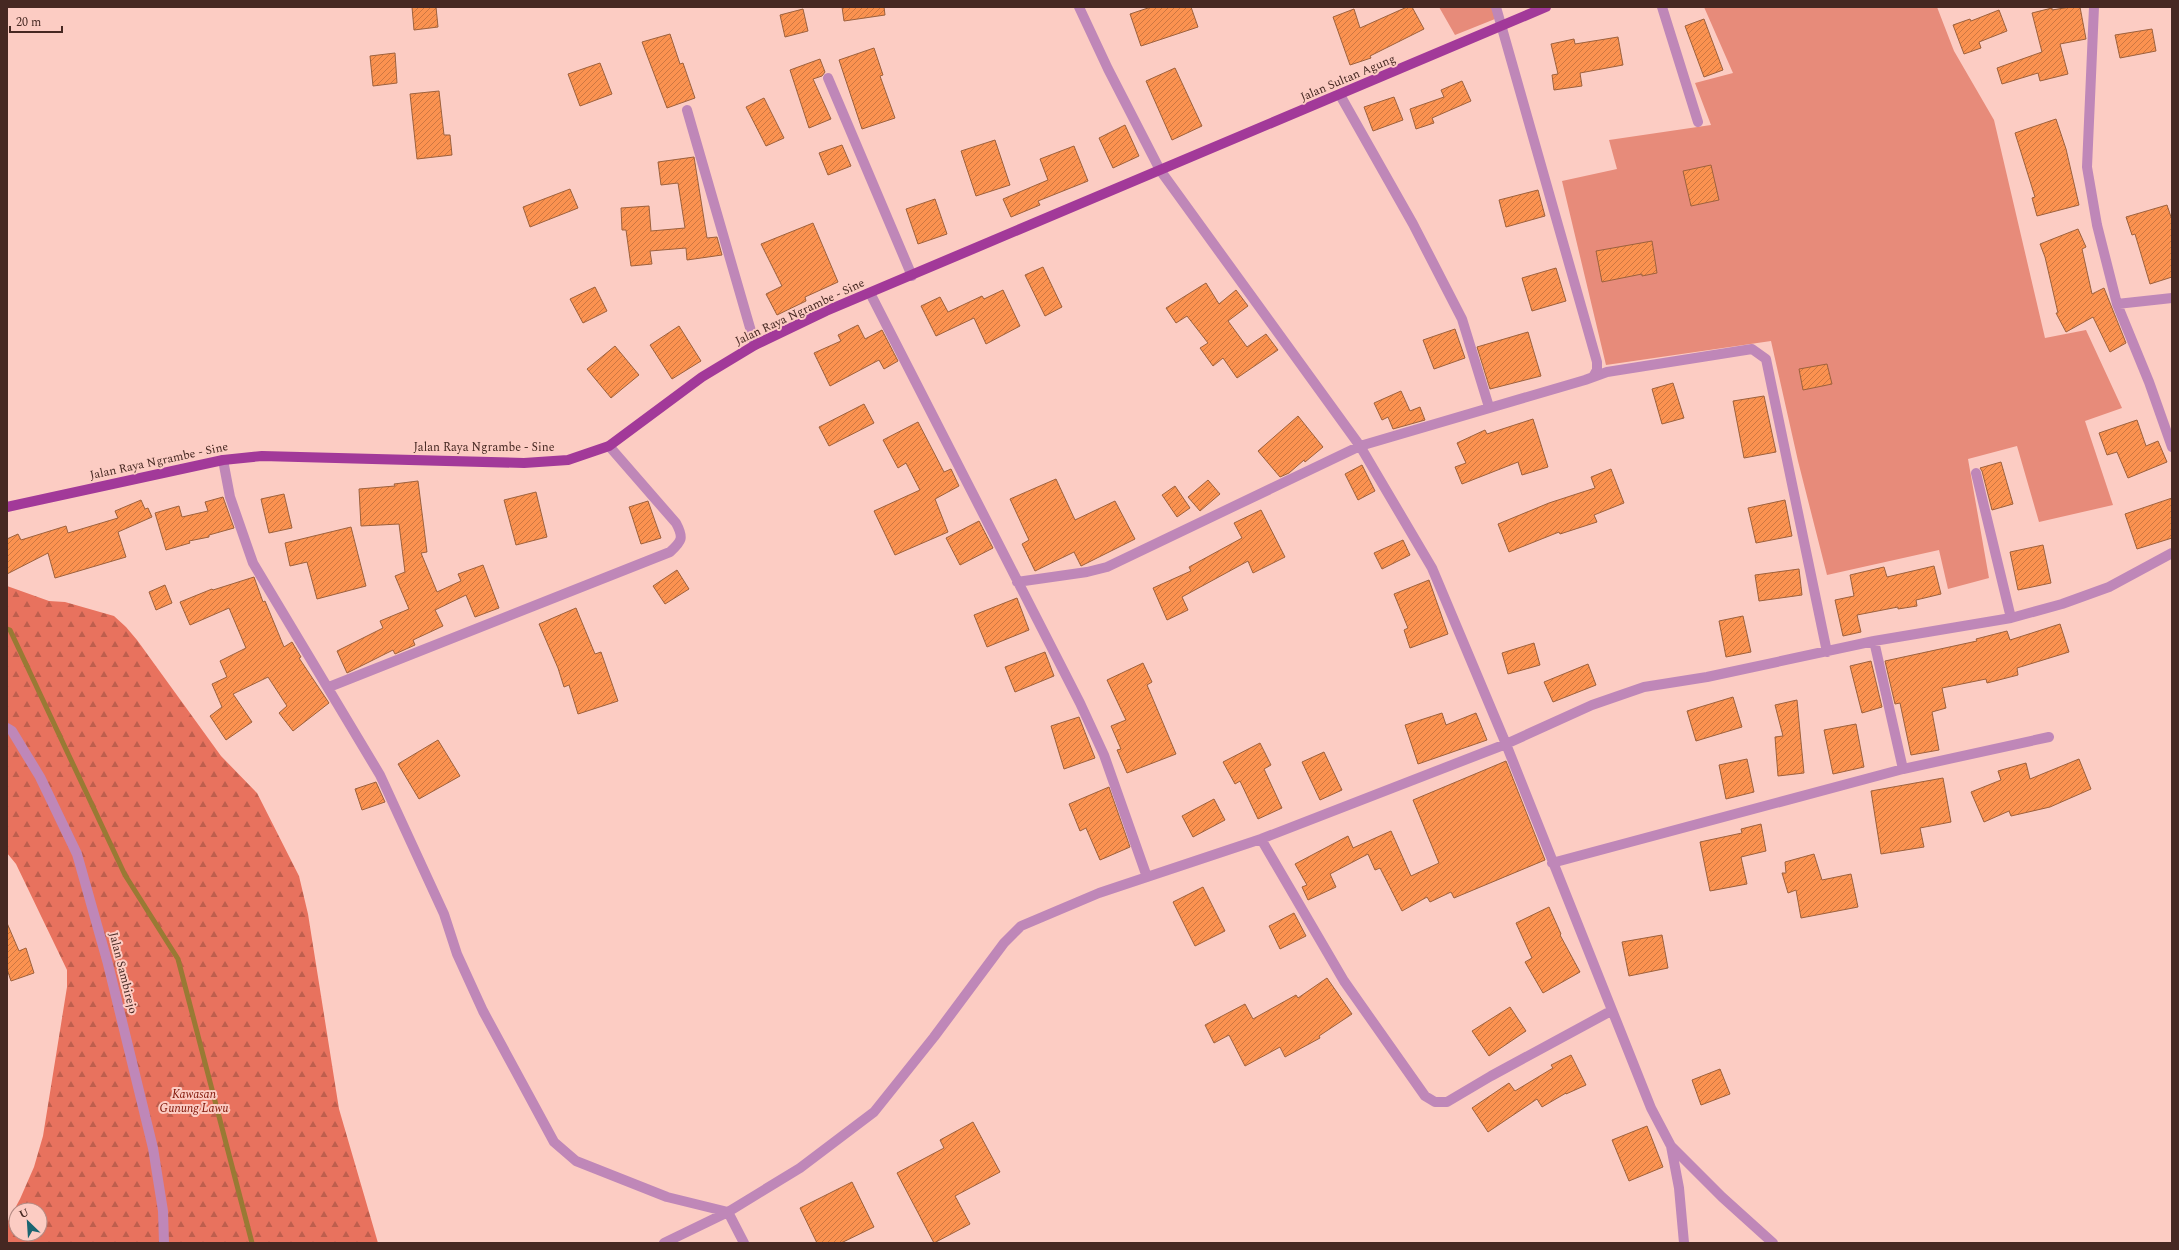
<svg xmlns="http://www.w3.org/2000/svg" width="2179" height="1250" font-family="Spectral,serif">
<defs>
<pattern id="forest-firs" width="22" height="20" patternUnits="userSpaceOnUse"><rect width="22" height="20" fill="#e8725e"/><path d="M5 1l3.5 6h-7zM16 11l3.5 6h-7z" fill="#be5e4d"/></pattern>
<pattern id="building-hatch" width="6" height="6" patternUnits="userSpaceOnUse"><rect width="6" height="6" fill="#fb9250"/><path d="M-1 1l2-2M0 6l6-6M5 7l2-2" fill="none" stroke="#cd7742"/></pattern>
</defs>
<rect width="100%" height="100%" fill="#fcccc3"/>
<path fill="#e78b7a" d="M1439 7H1492L1495 19 1455 35Z
M1704 7H1937L1954 51 1994 120 2045 338 2086 330 2122 408 2085 421 2113 505 2039 522 2017 446 1968 459 1989 578 1948 589 1939 550 1827 575 1798 461 1771 341 1606 365 1562 181 1617 169 1609 140 1711 125 1695 83 1733 73Z"/>
<path fill="url(#forest-firs)" fill-rule="evenodd" d="M7 586 49 601 65 602 114 616 126 627 137 640 221 756 257 793 299 876 308 914 339 1109 378 1243H7V1223L20 1199 34 1167 43 1136 67 987V970L16 864 7 853ZM16 1210H40V1234H16Z"/>
<g fill="none" stroke-linecap="round" stroke-linejoin="round">
<path stroke="#997a34" stroke-width="5" d="M7 629 10 630 125 875 178 959 252 1243"/>
</g>
<path fill="url(#building-hatch)" stroke="#9d613d" d="M412 7H436L438 27 414 30Z
M842 7H884L885 15 844 21Z
M1151 7H1191L1198 27 1141 46 1130 14Z
M1407 7H1412L1424 29 1370 56 1371 58 1350 65 1333 17 1354 9 1360 28Z
M2070 7H2080L2086 39 2060 44 2068 74 2040 81 2038 73 2002 84 1997 68 2042 52 2032 13 2052 8V10Z
M803 9 808 31 785 37 780 15Z
M1999 10 2007 31 1979 42 1981 48 1964 54 1953 25 1970 19 1971 21Z
M1704 19 1723 70 1704 77 1685 26Z
M2152 29 2156 51 2120 58 2115 35Z
M670 34 680 64 683 63 695 98 667 108 642 42Z
M1618 37 1623 65 1580 73 1582 86 1554 90 1552 75 1558 74 1551 44 1574 39 1575 44Z
M874 48 883 75 880 76 895 118 862 129 839 60Z
M395 53 397 83 373 86 370 56Z
M820 59 825 72 822 76 813 79 831 119 809 128 790 70Z
M600 63 612 94 580 106 568 74Z
M1175 68 1202 126 1172 140 1146 81Z
M1462 81 1471 101 1432 118 1434 123 1416 129 1410 109 1444 97 1441 90Z
M439 91 444 135H450L452 155 417 159 410 94Z
M1394 97 1403 120 1373 131 1364 107Z
M764 98 784 138 766 146 746 107Z
M2056 119 2066 149 2079 205 2037 216 2032 198 2035 197 2015 133Z
M1125 125 1139 156 1113 168 1099 138Z
M995 140 1010 185 976 196 961 151Z
M842 145 851 166 828 175 819 153Z
M1074 146 1088 181 1038 201 1040 205 1011 217 1003 199 1048 180 1040 159Z
M694 157 707 238 717 237 722 255 687 260 686 248 650 251 652 264 631 266 626 230H622L621 208 649 206 651 231 685 228 678 183 661 185 658 162Z
M1711 165 1719 200 1691 206 1683 171Z
M570 189 578 208 530 227 523 207Z
M1538 190 1545 216 1506 227 1499 200Z
M935 199 947 234 918 244 906 209Z
M2167 205 2172 220V277L2150 284 2135 234 2132 235 2126 217Z
M813 223 838 282 805 297 806 301 777 315 766 294 782 286 761 244Z
M2078 229 2086 247 2082 249 2092 294 2104 288 2126 343 2110 352 2093 317 2066 332 2056 313H2058L2045 257 2040 244Z
M1652 241 1657 273 1642 276V274L1602 282 1596 251Z
M1043 267 1062 307 1045 316 1025 275Z
M1556 268 1566 301 1532 311 1522 278Z
M1206 283 1219 304 1236 290 1248 306 1228 321 1247 347 1266 334 1278 350 1237 378 1223 358 1213 366 1200 348 1208 343 1187 316 1176 323 1166 308Z
M595 287 607 311 583 323 570 299Z
M1003 290 1020 326 986 344 974 318 936 336 921 306 940 297 948 312 982 296 984 299Z
M858 325 865 339 882 330 898 361 884 369 879 360 830 386 814 353 841 341 838 335Z
M679 326 701 361 672 379 650 345Z
M1455 329 1465 358 1434 369 1423 340Z
M1528 332 1541 376 1490 389 1477 347Z
M615 346 639 375 611 398 587 369Z
M1827 364 1832 384 1803 390 1799 369Z
M1673 383 1684 418 1662 424 1652 389Z
M1401 391 1410 411 1420 407 1425 420 1393 429 1388 417 1382 420 1374 403Z
M1764 396 1776 452 1744 458 1733 401Z
M864 404 874 423 829 446 819 427Z
M1298 416 1323 447 1305 462 1304 460 1289 473 1280 477 1258 451Z
M1533 419 1548 467 1522 475 1518 462 1462 484 1455 467 1466 463 1457 443 1485 430 1487 434Z
M2137 420 2146 446 2158 441 2167 462 2128 478 2117 452 2107 455 2099 433Z
M918 422 944 472 951 469 959 486 935 499 948 532 895 555 874 511 920 490 906 463 898 468 883 440Z
M2001 462 2013 504 1992 510 1982 471 1980 468Z
M1362 465 1375 491 1358 500 1345 474Z
M1611 469 1624 503 1594 515 1597 522 1560 534 1559 532 1509 552 1498 524 1549 503 1595 488 1591 477Z
M1056 479 1075 520 1115 501 1135 539 1081 566 1074 552 1035 571 1022 544 1029 540 1010 499Z
M1208 480 1220 494 1200 511 1188 497Z
M418 481 427 552 421 553 437 592 461 581 458 574 483 565 499 608 475 617 466 595 435 610 443 626 413 640 415 645 395 654 393 650 347 673 337 651 383 628 380 621 409 609 395 576 405 572 399 524 361 526 359 489 395 486 394 484Z
M1175 486 1190 508 1177 517 1162 495Z
M536 492 547 537 516 545 504 500Z
M284 494 292 528 269 533 261 499Z
M223 497 234 528 209 535V537L189 541 190 543 166 550 155 513 179 506 182 517 208 511 205 502Z
M2172 498V538L2137 549 2125 514Z
M141 500 145 509 148 508 152 517 118 532 126 557 55 578 48 553 7 574V539L18 534 21 540 66 526 68 533 118 518 115 511Z
M1785 500 1792 536 1756 543 1748 508Z
M648 501 661 538 641 544 629 507Z
M1261 510 1285 557 1253 573 1248 561 1182 597 1188 610 1167 620 1153 588 1191 571 1189 567 1242 538 1234 523Z
M979 521 993 548 960 565 946 538Z
M351 527 366 586 317 599 307 562 290 566 285 543Z
M1403 540 1410 555 1382 569 1374 553Z
M2043 545 2051 583 2018 590 2010 552Z
M1934 566 1941 594 1916 600 1917 606 1898 609V607L1857 615 1861 632 1843 636 1835 600 1854 596 1850 575 1884 567 1887 577Z
M1799 569 1802 595 1759 601 1755 575Z
M677 570 689 589 665 604 653 586Z
M254 577 263 602 265 601 284 647 292 642 301 657 299 658 329 703 293 731 279 713 287 706 268 677 233 694 252 722 226 740 210 716 222 707 212 684 227 677 220 661 246 648 229 608 190 625 180 602 212 589 213 590Z
M1429 580 1448 634 1410 648 1404 630 1408 628 1394 594Z
M165 585 172 603 156 610 149 592Z
M1017 598 1029 630 987 647 974 615Z
M576 608 595 654 601 652 618 701 578 714 569 685 564 687 558 668 539 624Z
M1743 616 1751 652 1726 657 1719 621Z
M2060 624 2069 652 2017 668 2018 675 1987 683 1986 679 1942 688 1946 708 1932 712 1939 750 1911 755 1900 703 1895 704 1885 661 1977 641 1976 639 2007 631 2010 640Z
M1534 643 1540 665 1508 674 1502 653Z
M1045 652 1054 676 1015 692 1005 667Z
M1871 661 1882 707 1862 713 1850 666Z
M1143 663 1152 682 1147 685 1176 754 1127 773 1117 750 1121 749 1111 726 1126 720 1107 680Z
M1588 664 1596 685 1553 702 1544 682Z
M1733 697 1742 727 1696 741 1687 711Z
M1797 700 1804 773 1778 776 1775 737 1783 736 1775 705Z
M1442 713 1446 725 1476 713 1487 740 1418 764 1405 725Z
M1079 717 1095 758 1064 769 1051 726Z
M1856 724 1864 767 1833 774 1824 730Z
M438 740 460 776 419 799 398 764Z
M1260 743 1271 765 1264 769 1282 808 1258 819 1240 781 1235 784 1223 762Z
M1324 752 1342 790 1320 800 1302 762Z
M1747 759 1754 792 1726 799 1719 765Z
M2079 759 2091 789 2050 807 2011 816 2009 811 1984 822 1971 792 2001 780 1998 771 2026 763 2030 779Z
M1506 761 1545 860 1454 898 1451 892 1430 902 1427 897 1402 911 1380 868 1375 870 1368 854 1330 874 1336 887 1308 900 1302 887 1307 885 1295 864 1348 836 1353 848 1391 831 1411 876 1439 863 1413 800Z
M1943 778 1951 822 1920 828 1924 847 1881 854 1871 791Z
M376 782 385 802 362 810 355 789Z
M1109 787 1130 847 1100 860 1086 828 1080 831 1069 804Z
M1214 799 1225 820 1193 837 1182 816Z
M1761 824 1766 851 1741 857 1747 884 1710 891 1700 842 1742 833 1741 829Z
M1814 854 1822 880 1851 874 1858 907 1801 918 1796 890 1788 893 1782 873H1786L1785 862Z
M1203 887 1225 931 1195 946 1173 902Z
M1549 907 1561 934 1560 935 1580 972 1543 993 1525 962 1532 958 1516 923Z
M1294 913 1306 936 1280 949 1269 926Z
M7 923 19 951 26 948 34 973 11 981 7 969Z
M1662 935 1668 968 1629 976 1622 942Z
M1327 978 1352 1014 1319 1036 1320 1038 1285 1057 1280 1047 1245 1066 1229 1035 1214 1043 1205 1025 1245 1004 1253 1019 1296 995 1298 998Z
M1510 1007 1526 1031 1489 1056 1472 1031Z
M1571 1055 1586 1085 1566 1094V1093L1542 1107 1537 1099 1488 1132 1472 1108 1509 1083 1515 1091 1553 1068 1551 1065Z
M1720 1069 1730 1094 1701 1105 1692 1080Z
M973 1122 1000 1172 955 1196 970 1224 934 1243 897 1173 944 1148 940 1140Z
M1647 1126 1663 1167 1629 1181 1612 1140Z
M852 1182 874 1227 841 1243H817L800 1208Z"/>
<g fill="none" stroke-linecap="round" stroke-linejoin="round">
<path stroke="#bf87b8" stroke-width="10" d="M1079 7 1108 69 1160 170 1360 446 1432 568 1506 744 1651 1108 1671 1146 1722 1197 1773 1243
M1496 7 1597 362V370L1593 377
M1662 7 1698 122
M2094 7 2087 167 2097 225 2117 304 2149 382 2172 447
M828 78 912 276
M1340 95 1413 224 1462 319 1489 407
M687 110 755 345
M870 293 1080 703 1104 755 1147 877
M2117 304 2172 298
M223 460 230 497 253 563 380 775 444 914 457 954 483 1011 554 1142 576 1161 667 1197 728 1212 744 1243
M1976 473 2011 618
M1017 582 1087 572 1107 567 1360 446 1585 380 1607 372 1752 349 1766 359 1827 652
M1874 641 1903 769
M329 687 670 552C682 541 684 538 676 523L609 446
M7 728 12 731 40 777 77 854 108 964 153 1148 163 1211 164 1243
M1261 839 1344 981 1425 1096 1435 1102H1447L1491 1076 1611 1011
M1552 863 1903 769 2049 737
M1671 1146 1679 1188 1684 1243
M664 1243 728 1212 800 1168 874 1112 934 1037 1004 943 1021 926 1099 893 1261 839 1506 744 1592 705 1644 687 1707 677 1874 641 2011 618 2062 604 2109 587 2172 553"/>
<path stroke="#a23999" stroke-width="10" d="M7 507 223 460 262 456 524 463 568 460 609 446 702 377 755 345 826 311 1546 7"/>
</g>
<g text-anchor="middle" dominant-baseline="central" stroke-width="4" stroke-linejoin="round" paint-order="stroke">
<g font-size="12" fill="#462822" stroke="#fcccc3">
<text transform="translate(1348 78) rotate(-23)">Jalan Sultan Agung</text>
<text transform="translate(800 312) rotate(-25)">Jalan Raya Ngrambe - Sine</text>
<text x="484" y="447">Jalan Raya Ngrambe - Sine</text>
<text transform="translate(159 461) rotate(-12)">Jalan Raya Ngrambe - Sine</text>
<text transform="translate(123 973) rotate(76)">Jalan Sambirejo</text>
</g>
<g font-size="12" font-style="italic" fill="#7e1204" stroke="#fcccc3">
<text x="194" y="1094">Kawasan<tspan x="194" dy="14">Gunung Lawu</tspan></text>
</g>
</g>
<rect width="2179" height="1250" fill="none" stroke="#462822" stroke-width="16"/>
<g transform="translate(28 1222) rotate(335)"><circle r="19" fill="#fcccc3" stroke="#b38a83"/>
<path d="M0-3L7 15L0 10L-7 15Z" fill="#1a6571"/>
<text y="-6" font-size="11" font-weight="bold" text-anchor="middle" fill="#462822">U</text>
</g>
<path d="M10 26v6h52v-6" fill="none" stroke="#462822" stroke-width="2"/>
<text x="16" y="26" font-size="12" fill="#462822" stroke="#fcccc3" stroke-width="3" paint-order="stroke">20 m</text>
</svg>
